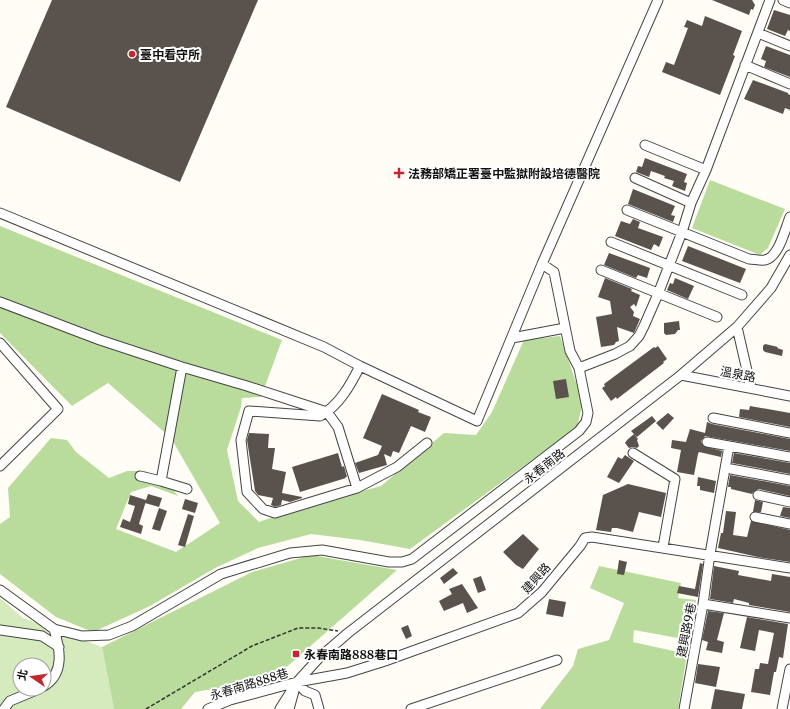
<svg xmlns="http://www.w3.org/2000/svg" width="790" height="709" font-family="Merriweather,'Noto Sans TC',serif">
<rect width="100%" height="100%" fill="#fffdf5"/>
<path fill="#d5ebbd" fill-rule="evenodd" d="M0 598 23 618 102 647 114 709H0ZM20 665H44V689H20Z"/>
<path fill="#b9dc9c" d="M710 180 785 209 768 248 760 255 692 228Z
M0 226 282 340 261 397 242 398 241 407 227 450 238 501 259 522 299 508 381 486 444 433 476 435 492 412 524 340 560 336 583 402 577 427 410 549 360 540 311 534 258 548 215 568 150 606 93 632 56 617 0 574V524L10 517 8 488 51 438 67 440 76 452 109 478 127 471H145L169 484 178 496 151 486 131 492 116 529 176 552 220 523 171 438 108 383 72 406 0 333Z
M311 555 397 570 273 679 195 692 181 709H114L102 647 252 572Z
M599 566 681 583 678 598 696 600 689 640 634 630 633 642 687 654 678 709H540L573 666 578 649 609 640 624 603 590 588Z"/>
<path fill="#5a524d" d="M52 0H258L180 182 6 107Z
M712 0H752L755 5 753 10 751 9 749 15Z
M774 10 790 15V31L788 30 785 36 767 29Z
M705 16 742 31 733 55 735 56 720 95 662 72 666 62 674 65 688 28 684 27 687 20 702 26Z
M766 46 790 55V77L764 67 766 61 761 59Z
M753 80 788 93V94L790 95V110L785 108 783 114 744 99Z
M645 158 687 174 684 182 687 183 685 191 672 186 674 181 664 178 665 176 651 171 649 177 636 172 638 166 642 167Z
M633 189 675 206 671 215 675 216 673 222 628 204Z
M633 219 640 222 638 228 663 237 659 247 654 244 651 250 615 236 621 221 630 224Z
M688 246 746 269 740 283 682 261Z
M609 253 650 268 647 278 638 275 636 278 604 265Z
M605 278 632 289 631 291 640 295 636 307 634 304 630 307 634 312 633 316 640 319 634 333 617 327 619 341 616 342 614 345 601 347 596 317 612 314 610 301 598 297Z
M675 278 694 286 688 299 667 290 670 283 673 284Z
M679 321 680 330H678L675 334 666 335 664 333V323Z
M765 344 778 347 777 348 783 350 782 356 765 352 763 350V346Z
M658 346 667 359 663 362 664 363 617 399 616 397 611 401 602 388 605 386 604 384 654 347 655 348Z
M566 379 569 397 556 399 553 381Z
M382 394 419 410 418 412 431 417 425 432 411 426 399 453 393 451 391 457 384 454 387 465 359 473 355 463 378 455 382 446 363 438Z
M750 406 790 413V427L739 417 740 409 749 410Z
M668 413 674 418 663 430 656 423Z
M652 416 656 421 637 437 631 431Z
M707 422 712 424 790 439V451L705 436 701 441 703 446 722 451 721 457 699 452 698 454 694 475 677 472 681 450 671 448 672 440 686 442 690 429 705 433Z
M249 433 269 434 268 448H275L272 469 286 472 282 493 302 497V498L290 502 282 500 281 505 275 507 271 505 273 498 258 495 255 491 247 440Z
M634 434 638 439 637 440 639 446 637 448 633 447 629 448 625 443 627 440Z
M338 453 342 467 344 466 347 477H345L346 478 300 492 292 467Z
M734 453 790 463V474L732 463Z
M625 455 634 461 619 483 607 477 618 457 622 459Z
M730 475 790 486V496L759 489 754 491 752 494 731 489V487H728Z
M698 477 716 481 714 493 700 490V486H697Z
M628 484 666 493 661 517 639 512 633 532 617 528H612L611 532 596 530 603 495Z
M148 494 162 498 159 507 145 503 146 501 139 524 143 526 141 534 120 527 123 519 130 522 135 506 128 504 130 495 146 500Z
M185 499 198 503 195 513 182 509Z
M755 500 763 502 761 512H753Z
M783 507 790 508V518L780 516Z
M159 508 167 511 160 531 152 529Z
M726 511 736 512 733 535 747 537 751 521 790 530V562L758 557 718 548 721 533H723Z
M188 514 194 516 185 547 178 545Z
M523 534 539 549 523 569 516 565 503 552Z
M619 560 627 562 624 575 617 574Z
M700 563 703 564 698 597 677 593 679 586 695 589Z
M714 566 739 571 738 575 771 581 772 574 790 577V612L749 605V603L734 599 733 603 710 599Z
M453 568 458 573 444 584 440 578Z
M481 576 486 590 478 593 473 579Z
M462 584 478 608 467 613 463 603 444 611 439 601 452 594 449 589Z
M549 599 566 602 563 617 546 614Z
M708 611 724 613 717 640 724 642 722 653 706 650 708 642 702 640Z
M747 617 788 624 783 658 779 657 776 672H774L770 695 751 692 755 669H759L760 663 768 664 774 633 759 630 755 651 740 648Z
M408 625 412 636 406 639 401 628Z
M698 664 720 667 716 687 695 683Z
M715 689 745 694 742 709H711Z"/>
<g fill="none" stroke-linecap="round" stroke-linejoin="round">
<defs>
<path id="minor" d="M783 0 790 3
M758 33 790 46
M745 65 790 84
M645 145 706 170
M635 178 691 203
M627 210 749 259C754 259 761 261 765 260 779 257 785 229 790 217
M0 213 324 347 360 366 477 421 542 264
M611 242 742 295
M601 270 717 317
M0 302 100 340 182 367 247 386 327 412 338 427 357 488
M737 327 751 388
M512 338 565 328
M0 343 58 409 0 466
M360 366C351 384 339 406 320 416L249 411 241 440 247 492 263 509 275 513 357 488 397 467 427 443
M579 368 615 354 630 346 639 336 644 326 658 294 682 232 691 203 706 170 770 0
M681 375 790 396
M713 418 790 433
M707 442 790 457
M633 453 675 479 663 547
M731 469 790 480
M140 476 161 481 187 489
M161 481 182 367
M758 495 790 502
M755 517 790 524
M0 590 54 629 82 636 109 635 132 626 221 574 290 553 322 550 389 562H402L412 559 579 431 586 422 588 413 579 368 570 351 554 272 542 264 658 0
M703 604 790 618
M0 630 42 636 59 647
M297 682 305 691 315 695 319 709
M44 686C65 673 60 649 54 629
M4 709 10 701 39 689
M208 709 230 700 297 682 347 673 385 661 518 613 542 592 580 546 585 538 592 537 790 568
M280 709 297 682 319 658 348 633 681 375 737 327 771 288 790 255
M289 709 294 691
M411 709 557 660
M684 709 703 604 710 554 729 446
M782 709 790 669"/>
</defs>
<use href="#minor" stroke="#444" stroke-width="11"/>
<path stroke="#333" stroke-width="1.5" stroke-dasharray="4 2" stroke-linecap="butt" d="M146 709 252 646 298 628H318L338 631"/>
<use href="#minor" stroke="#fff" stroke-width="9"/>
</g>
<g fill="#c4262e" stroke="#fff" stroke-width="1.5">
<circle cx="132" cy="54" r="4"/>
<path d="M397 167h4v4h4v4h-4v4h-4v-4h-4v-4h4z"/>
<rect x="292" y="650" width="8" height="8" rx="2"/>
</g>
<g text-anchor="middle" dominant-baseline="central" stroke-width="4" stroke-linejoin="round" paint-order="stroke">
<g font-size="12" font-weight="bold" fill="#111" stroke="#fff" text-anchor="start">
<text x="140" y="54">臺中看守所</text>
<text x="408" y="173">法務部矯正署臺中監獄附設培德醫院</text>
<text x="304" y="654">永春南路888巷口</text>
</g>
<g font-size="12" fill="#111" stroke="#fff">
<text transform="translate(738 374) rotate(11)">溫泉路</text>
<text transform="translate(544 466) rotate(-38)">永春南路</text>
<text transform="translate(536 578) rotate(-48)">建興路</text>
<text transform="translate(686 630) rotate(-79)">建興路9巷</text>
<text transform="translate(249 684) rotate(-17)">永春南路888巷</text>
</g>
</g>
<g transform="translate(32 677) rotate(283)"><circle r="19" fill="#ffffff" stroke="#a0a0a0"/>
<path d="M0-3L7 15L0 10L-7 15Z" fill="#c4262e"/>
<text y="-6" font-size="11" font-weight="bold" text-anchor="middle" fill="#111111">北</text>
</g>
</svg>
